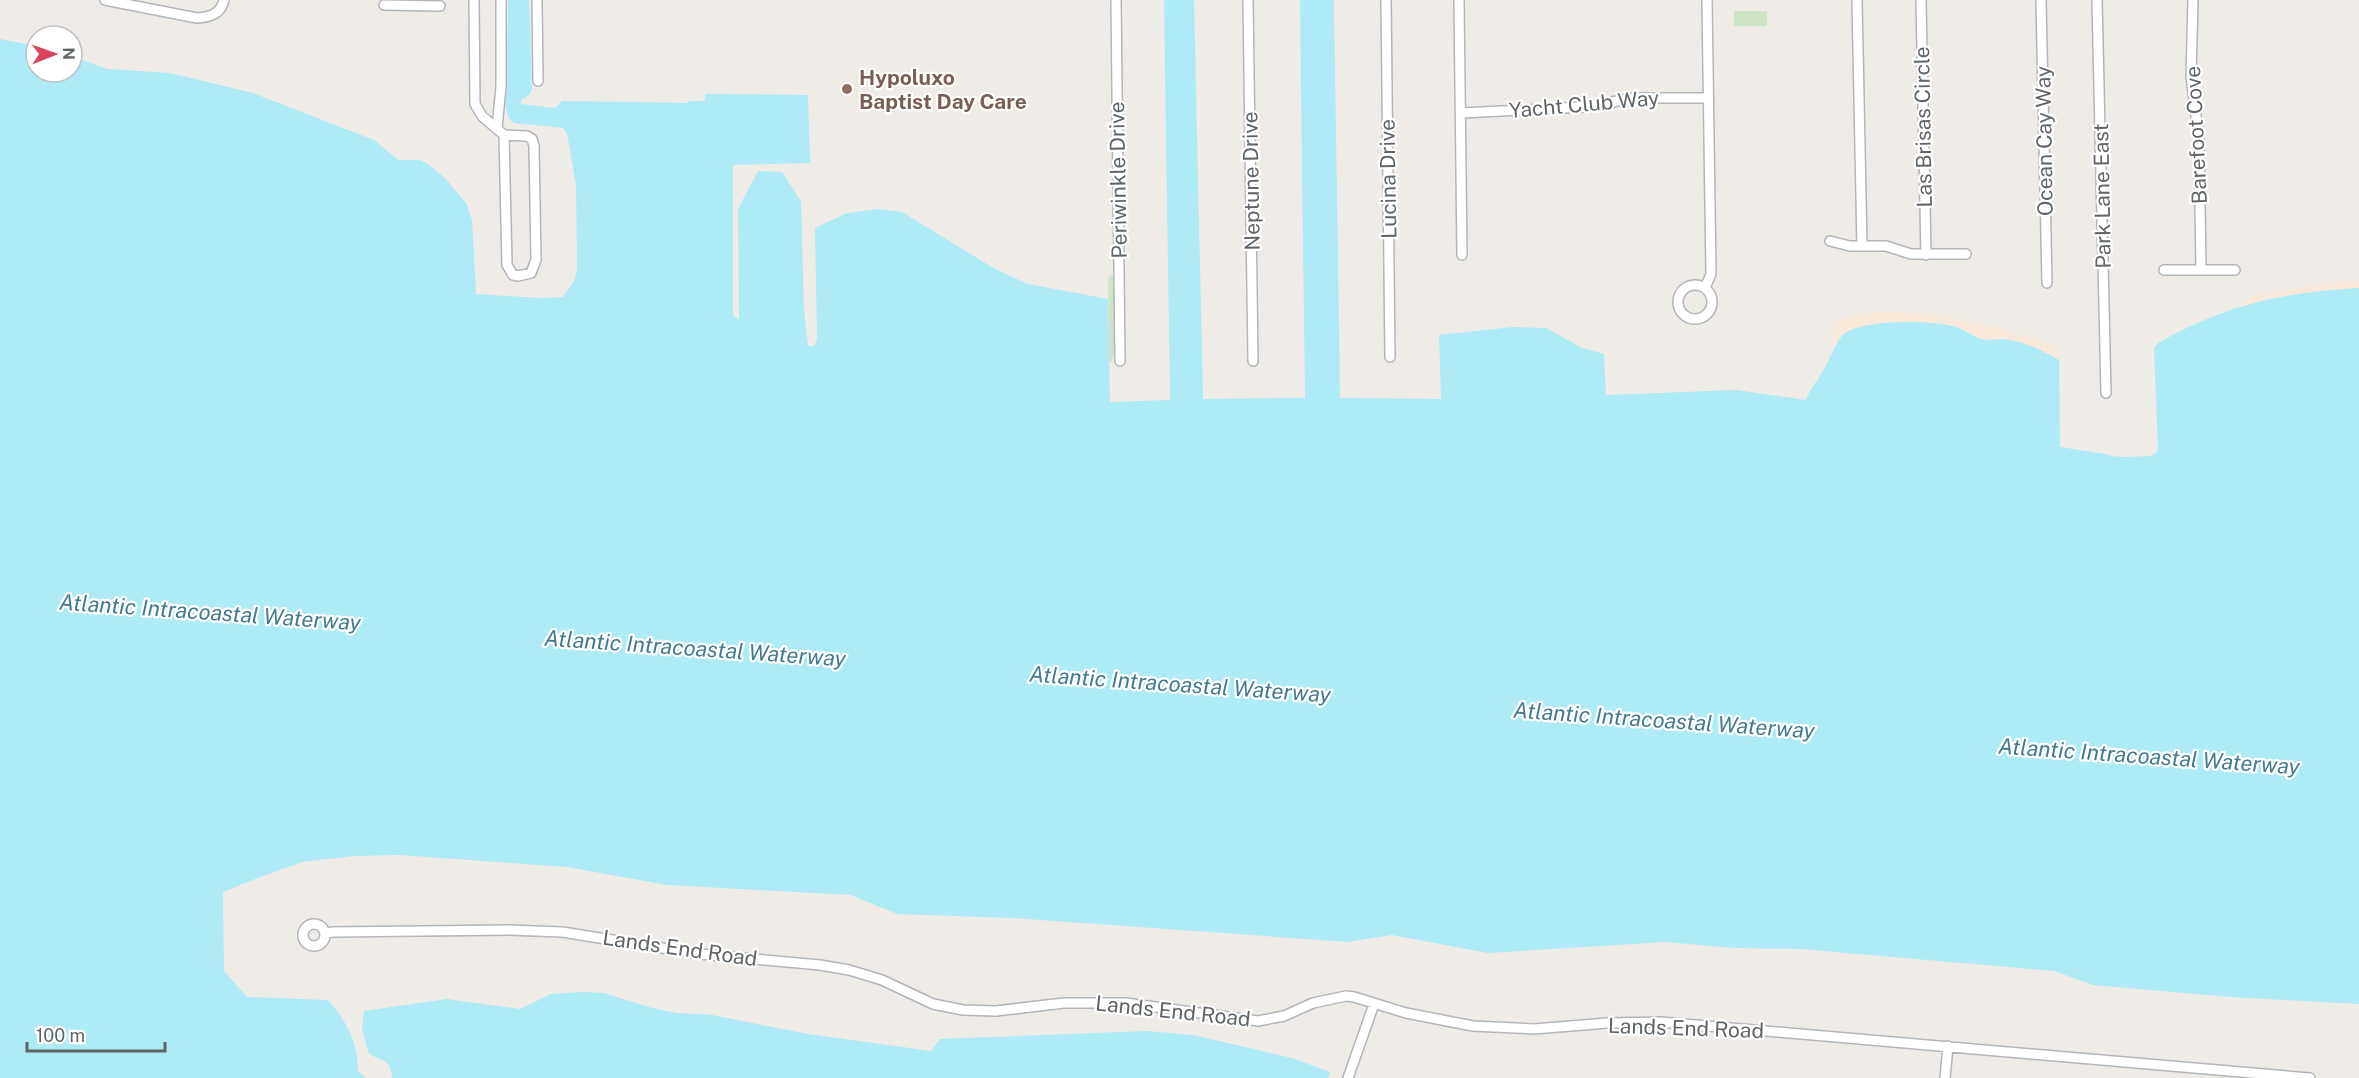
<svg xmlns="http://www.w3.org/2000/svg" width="2359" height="1078" font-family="'Public Sans',sans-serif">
<rect width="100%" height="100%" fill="#efebe7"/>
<path fill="#cee4c6" d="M1734 11H1767V26H1734Z
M1114 274 1115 349 1112 362H1109L1108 278Z"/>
<path fill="#f8e9da" d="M2343 281H2359V288L2267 298 2246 305 2250 297 2255 295Z
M1882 312C1944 312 1998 327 2055 346L2059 360 2037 348 2002 339 1986 340 1967 331 1841 337 1834 351V328L1837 322 1863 314Z"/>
<path fill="#afeaf7" d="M508 0H529L532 89 530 94 521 100V104L555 108 562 101 688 103 689 101H705V94L808 95 810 163 733 165V316L739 319 738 209 758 171 782 172 801 201 804 309 808 345 813 347 817 340 815 228 847 213 878 209 902 212 995 269 1028 284 1108 299 1110 402 1170 400 1164 0H1194L1203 399 1305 398 1300 0H1334L1340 398 1441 399 1439 335 1513 327 1546 328 1582 348 1604 354 1606 395 1736 390 1806 400C1810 388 1818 381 1824 369 1830 359 1834 346 1841 337 1855 318 1935 320 1956 327 1965 330 1972 336 1981 339 1988 341 1996 339 2003 339 2024 341 2041 350 2059 360L2060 447 2106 454C2116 459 2138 456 2151 456L2157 452 2158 447 2154 348 2158 343C2224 305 2284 292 2359 288V1004L2230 997 2093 985 2054 971 1800 949 1735 948 1665 942 1488 953 1392 935 1348 942 1011 918 897 914 851 895 667 885 567 867 400 855 353 856 302 862 255 879 223 892 224 971 247 997 328 1000C347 1022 358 1042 358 1071L366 1078H0V39L36 46V72H72V56L107 69 170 73 253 93 374 140 398 160H420L428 164 445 178 466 203 472 220 476 294 540 298 563 297 575 279 577 269 576 185 567 133 563 128 514 123 508 117 506 107Z
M583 992 604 993 652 1008 676 1013 712 1015 808 1034 931 1051 940 1039 1147 1031 1193 1035 1292 1058 1330 1072 1328 1078H392C392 1060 382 1061 369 1054L362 1029 364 1011 447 999 520 1009 551 994Z"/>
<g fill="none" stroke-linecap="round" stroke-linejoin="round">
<defs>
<path id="minor" d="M105 0 197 18C210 17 221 14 224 0
M474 0 475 104 482 116 504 135
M537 0 538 81
M1116 0 1120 361
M1248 0 1253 361
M1386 0 1390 357
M1459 0 1462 255
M1857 0 1862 246
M1921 0 1926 255
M2041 0 2047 283
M2097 0 2106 393
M2193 0 2191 76 2199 140 2201 270
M384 5 440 6
M1461 113 1584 107 1634 98H1708
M497 128 501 87V0
M504 135 527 136 532 139 534 146 536 260 531 273 518 276 513 275 507 265Z
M1830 241 1850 246H1886L1911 254H1966
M2164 270H2235
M1678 302a17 17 0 1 1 34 0a17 17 0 1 1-34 0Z
M1705 288 1711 274 1707 0
M303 935a11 11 0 1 1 22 0a11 11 0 1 1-22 0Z
M325 933 333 932 509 930 562 932 700 954 820 965 849 970 882 980 933 1004 963 1010 996 1011 1064 1003H1126L1258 1021 1284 1016 1313 1003 1346 996 1354 997 1406 1013 1473 1026 1534 1029 1607 1023 1661 1022 2310 1078
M1348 1078 1374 1004
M1945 1078 1948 1046"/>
</defs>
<use href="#minor" stroke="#b2b6b8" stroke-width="12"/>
<use href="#minor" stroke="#fff" stroke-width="9"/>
</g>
<circle fill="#8d6e63" stroke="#fff" stroke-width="2" cx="847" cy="89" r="6"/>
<g text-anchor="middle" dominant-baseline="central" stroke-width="4.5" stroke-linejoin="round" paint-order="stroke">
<g font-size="21" font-weight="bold" fill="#785e54" stroke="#fff" text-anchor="start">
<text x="859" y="77">Hypoluxo<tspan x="859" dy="24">Baptist Day Care</tspan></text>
</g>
<g font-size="21" fill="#5f6466" stroke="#fff">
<text transform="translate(1584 104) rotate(-5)">Yacht Club Way</text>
<text transform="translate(1923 127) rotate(-91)">Las Brisas Circle</text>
<text transform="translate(2196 135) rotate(-93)">Barefoot Cove</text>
<text transform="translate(2044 141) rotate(-91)">Ocean Cay Way</text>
<text transform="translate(1388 179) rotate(-91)">Lucina Drive</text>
<text transform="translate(1118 180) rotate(-91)">Periwinkle Drive</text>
<text transform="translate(1251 181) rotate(-91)">Neptune Drive</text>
<text transform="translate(2102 196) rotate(-91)">Park Lane East</text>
<text transform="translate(680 948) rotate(8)">Lands End Road</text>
<text transform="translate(1173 1011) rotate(6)">Lands End Road</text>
<text transform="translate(1686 1028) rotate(2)">Lands End Road</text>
</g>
<g font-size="22" font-style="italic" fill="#427b8f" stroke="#fff">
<text transform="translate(210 612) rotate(4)">Atlantic Intracoastal Waterway</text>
<text transform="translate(695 648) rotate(4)">Atlantic Intracoastal Waterway</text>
<text transform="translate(1180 684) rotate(4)">Atlantic Intracoastal Waterway</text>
<text transform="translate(1664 720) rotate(4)">Atlantic Intracoastal Waterway</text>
<text transform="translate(2149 756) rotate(4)">Atlantic Intracoastal Waterway</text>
</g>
</g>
<g transform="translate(54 54) rotate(89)"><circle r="28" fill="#ffffff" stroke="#bfc1c2" stroke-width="1.5"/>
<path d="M0-4.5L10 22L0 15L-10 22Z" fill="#da435d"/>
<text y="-9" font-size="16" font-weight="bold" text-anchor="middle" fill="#5f6466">N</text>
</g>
<path d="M27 1042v9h138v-9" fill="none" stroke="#5f6466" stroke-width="3"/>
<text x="36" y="1042" font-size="18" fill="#5f6466" stroke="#ffffff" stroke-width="4.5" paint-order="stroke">100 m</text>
</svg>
